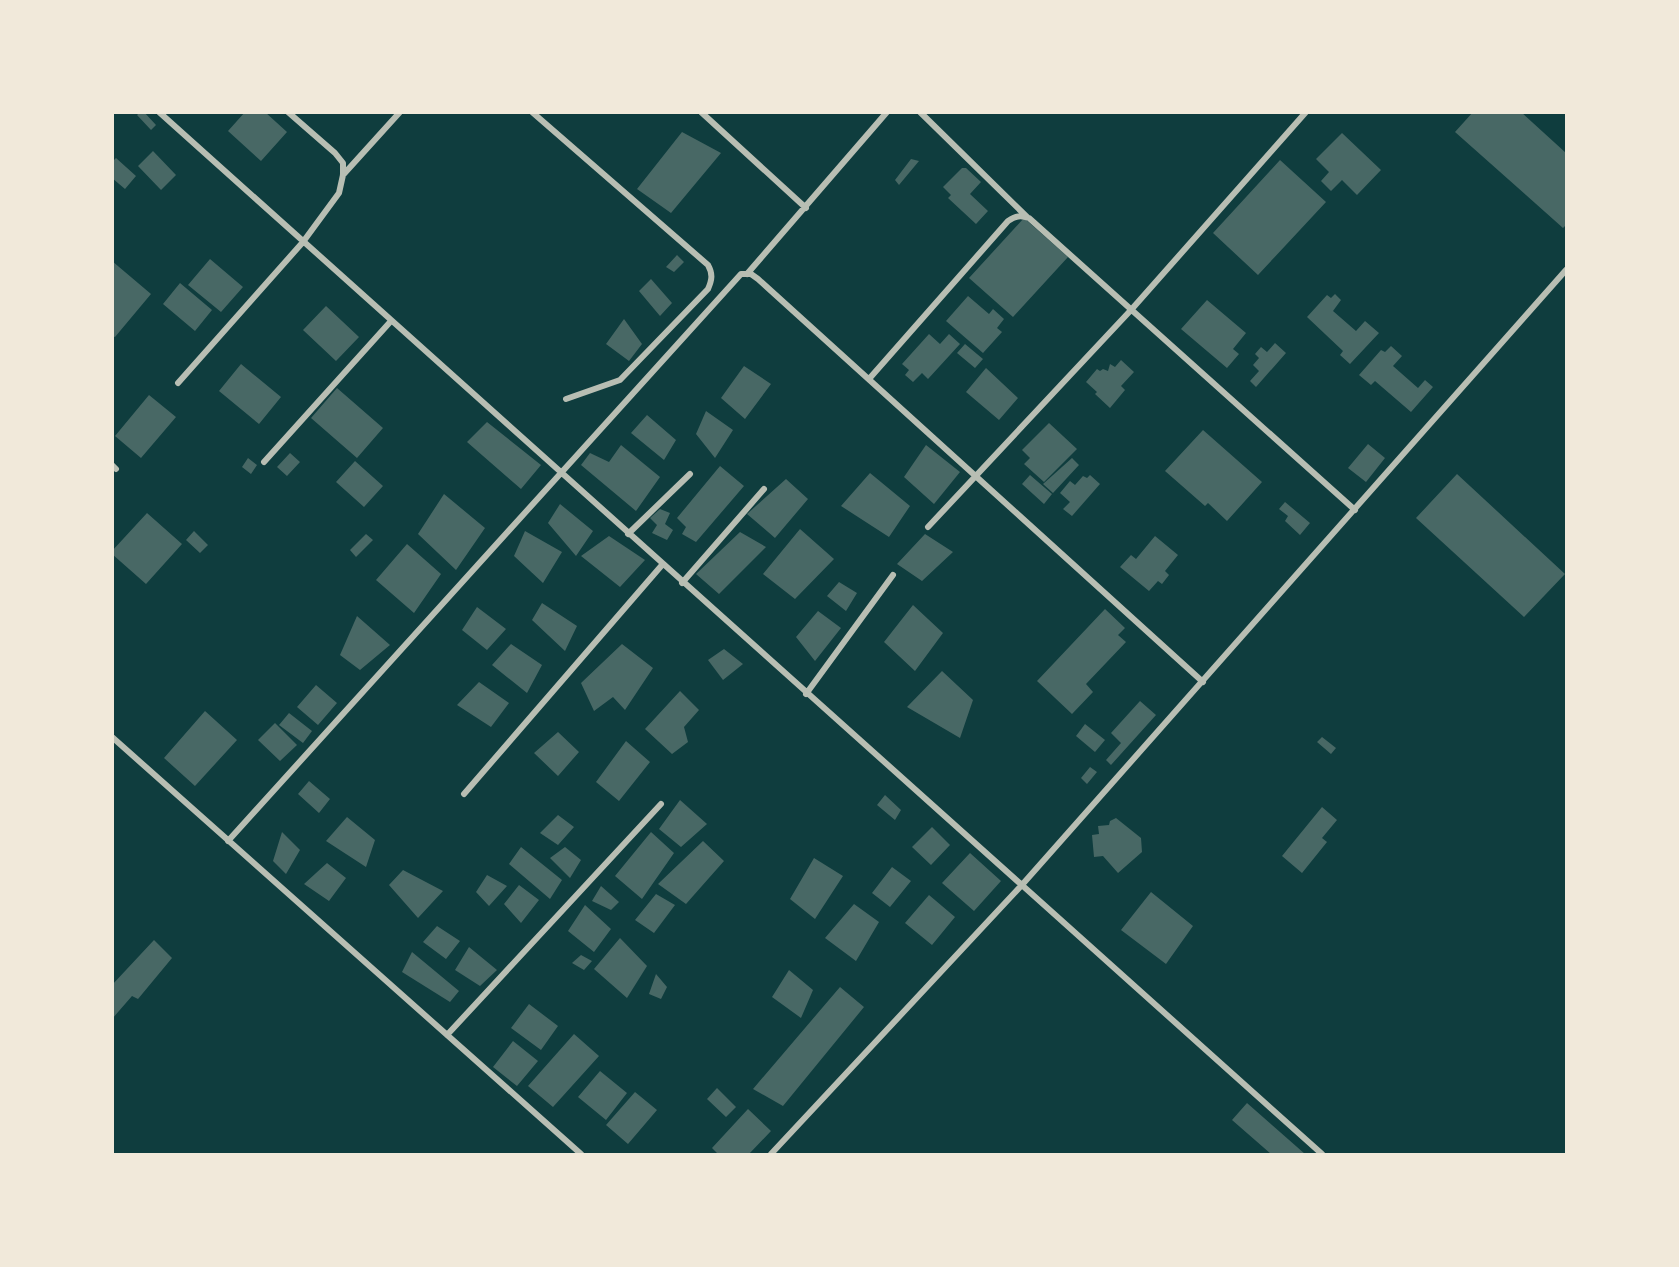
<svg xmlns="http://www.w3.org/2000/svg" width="1679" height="1267" font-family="Rubik,sans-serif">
<rect width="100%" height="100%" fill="#0f3d3e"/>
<path fill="#486865" d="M140 112H144L156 125 151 130 137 115Z
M245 112H265L287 132 261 161 228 131Z
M1473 112H1521L1566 153V225L1563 228 1455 132Z
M682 132 721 153 671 213 637 189Z
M1342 133 1381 170 1357 195 1342 180 1331 191 1321 181 1329 172 1316 159Z
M153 151 176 175 161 190 138 166Z
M116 158 136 176 125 189 112 178V162Z
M911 159 919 161 899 185 895 180Z
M1280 160 1326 202 1258 275 1213 233Z
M962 168H966L981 182 970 194 988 211 976 224 948 198 951 195 943 187Z
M1024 218 1068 257 1013 317 969 278Z
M677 255 684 262 674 272 666 267Z
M210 259 243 287 221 312 188 285Z
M112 261 151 294 115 337 112 336Z
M651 279 672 303 660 316 639 291Z
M180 283 212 310 195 331 163 304Z
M1335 294 1341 300 1333 311 1356 331 1365 321 1379 333 1350 364 1340 355 1343 351 1307 317 1327 295 1331 298Z
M968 296 989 314 993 309 1004 319 997 328 1002 332 983 353 946 321Z
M1207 300 1246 333 1233 349 1239 354 1227 368 1181 329Z
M326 306 359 337 336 361 303 330Z
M624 319 642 344 629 361 606 344Z
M929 334 940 344 949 334 960 344 928 379 922 373 913 382 905 375 909 370 902 364Z
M1275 343 1286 353 1256 387 1250 381 1259 371 1253 365 1259 358 1255 354 1261 347 1267 352Z
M965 344 983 359 975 368 957 353Z
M1391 346 1402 356 1393 366 1418 388 1425 380 1433 387 1411 412 1375 381 1371 385 1359 375 1381 350 1385 352Z
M1121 360 1134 372 1121 386 1125 390 1110 408 1095 394 1097 392 1086 382 1097 369 1100 371 1103 369 1108 371 1110 364 1115 367Z
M241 364 281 397 259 424 219 391Z
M744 366 771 384 745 419 721 398Z
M986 368 1018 398 999 420 966 392Z
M337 388 383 428 357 458 311 418Z
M149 395 176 417 141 458 115 436Z
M706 411 733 430 715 458 696 434Z
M647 415 676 440 664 460 631 433Z
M487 422 541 465 521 489 467 442Z
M1049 423 1077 449 1044 482 1024 464 1030 458 1022 450Z
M1203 430 1262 482 1227 521 1208 503 1205 506 1165 471Z
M1368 444 1385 458 1366 482 1348 468Z
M621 445 660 477 636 511 581 465 590 453 609 462Z
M926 445 960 472 934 504 904 477Z
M290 453 300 462 287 476 277 467Z
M248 458 257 465 251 474 242 467Z
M1072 458 1079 465 1053 493 1043 484Z
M355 461 383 486 364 507 336 482Z
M720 466 744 486 696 542 682 534 686 527 677 518Z
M870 473 910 506 889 537 841 506Z
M1457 474 1565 574 1524 617 1416 518Z
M1030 475 1052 494 1044 504 1022 484Z
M1090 475 1100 484 1072 516 1063 509 1070 502 1060 493 1070 481 1075 485 1083 476 1087 478Z
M786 479 808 499 775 538 747 514Z
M444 494 485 528 456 570 418 534Z
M1285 502 1310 523 1300 535 1285 521 1288 516 1279 509Z
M560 504 593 531 576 556 548 523Z
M660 509 670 513 665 524 673 530 667 540 652 533 657 525 650 518Z
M147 513 182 544 146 584 112 554V551Z
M800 529 834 559 795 599 763 574Z
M194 531 208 545 200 553 186 540Z
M525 531 562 552 543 583 514 556Z
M740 532 766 547 719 594 696 574Z
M366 534 373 540 356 557 350 550Z
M925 534 953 552 922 581 897 564Z
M609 536 645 560 620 587 581 556Z
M1155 536 1178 555 1165 571 1169 575 1162 584 1158 581 1149 591 1120 567 1131 555 1136 559Z
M407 544 441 574 414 613 376 580Z
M839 582 857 593 846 611 827 596Z
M542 603 577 626 565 651 532 620Z
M913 605 943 633 915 671 884 642Z
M477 607 506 629 487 650 462 630Z
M1105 609 1125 628 1118 635 1126 642 1086 684 1093 692 1072 714 1037 681Z
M818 611 841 628 815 661 796 637Z
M357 616 390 645 360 670 340 655Z
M511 644 542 665 527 693 492 665Z
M622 644 653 668 625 710 613 697 594 711 581 683Z
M724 649 743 664 723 680 708 660Z
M942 671 973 700 960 738 907 707Z
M479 682 509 703 491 727 457 705Z
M316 685 337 703 318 725 297 707Z
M680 691 699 710 684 727 688 742 672 754 645 729Z
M1140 701 1156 715 1111 765 1106 760 1121 743 1111 733Z
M205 711 237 740 195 786 164 758Z
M289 713 312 731 303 743 279 725Z
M275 723 297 745 280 761 258 740Z
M1085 724 1105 740 1095 752 1076 736Z
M558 732 579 752 558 776 534 753Z
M1322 737 1336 748 1331 754 1317 742Z
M626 741 650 762 619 801 596 782Z
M1090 767 1097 772 1087 784 1081 778Z
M309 781 330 799 319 813 298 794Z
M885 795 901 810 895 820 877 805Z
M680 800 707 824 681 847 659 829Z
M1322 807 1337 820 1322 838 1327 842 1302 873 1282 856Z
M558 815 574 827 558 845 540 833Z
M347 817 375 840 366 867 326 841Z
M1116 818 1141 838 1142 852 1118 873 1103 856 1094 857 1092 835 1099 834 1098 826 1109 825 1110 821Z
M932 827 950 845 931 865 912 847Z
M282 832 300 850 286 874 273 861Z
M651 832 674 853 642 899 615 876Z
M703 841 724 861 686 904 658 884Z
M521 847 562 880 550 899 509 864Z
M565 847 581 860 570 878 550 858Z
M970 853 1001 881 974 911 942 883Z
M814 858 843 876 815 919 790 899Z
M327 863 346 878 329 901 304 884Z
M892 867 911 881 890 907 872 893Z
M403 870 443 891 418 918 389 885Z
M487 875 507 886 489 906 476 892Z
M519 885 539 900 521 923 504 904Z
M601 886 619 902 611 910 592 901Z
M1151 892 1193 926 1166 964 1121 930Z
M656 894 675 905 654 933 635 920Z
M929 895 955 917 932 945 905 923Z
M854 904 879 922 856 961 825 938Z
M585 905 611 929 594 952 568 931Z
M437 926 460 941 446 959 423 942Z
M620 938 647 966 627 998 594 969Z
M154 940 172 958 138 999 132 996 112 1019V985Z
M469 947 497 970 480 986 455 970Z
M412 952 459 991 450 1002 402 972Z
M581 955 592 961 584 970 572 963Z
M789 970 813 990 801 1018 772 997Z
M656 974 667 987 661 999 649 994Z
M840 987 864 1007 783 1106 753 1089Z
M529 1004 558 1026 541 1050 511 1028Z
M574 1034 599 1056 553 1107 528 1086Z
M513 1041 538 1061 517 1086 493 1067Z
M600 1071 627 1093 606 1120 578 1097Z
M717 1088 736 1107 726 1117 707 1099Z
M635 1092 657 1110 628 1144 606 1125Z
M1247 1103 1305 1154H1271L1232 1120Z
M748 1109 771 1131 749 1154H718L712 1148Z"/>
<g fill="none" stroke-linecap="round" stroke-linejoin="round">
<path stroke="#b8beb3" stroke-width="6" d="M159 112 1322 1154
M532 112 708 265C713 274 712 280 708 289L620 380 566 399
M701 112 806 208
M920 112 1027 217
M343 175 400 112
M747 274 887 112
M869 379 1008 221C1016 216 1020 215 1029 218L1355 510
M178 383 303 242 339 193 343 175V163L335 153 288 112
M264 462 391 321
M112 465 116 469
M928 527 1131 310 1306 112
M628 534 690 474
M682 583 764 489
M806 694 893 575
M112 737 581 1154
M464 794 662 565
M228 841 741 274H751L758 279 1203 682
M447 1035 661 804
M771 1154 1021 886 1566 270"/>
</g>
<rect width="1679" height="1267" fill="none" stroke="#f1e9da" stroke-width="228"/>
</svg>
